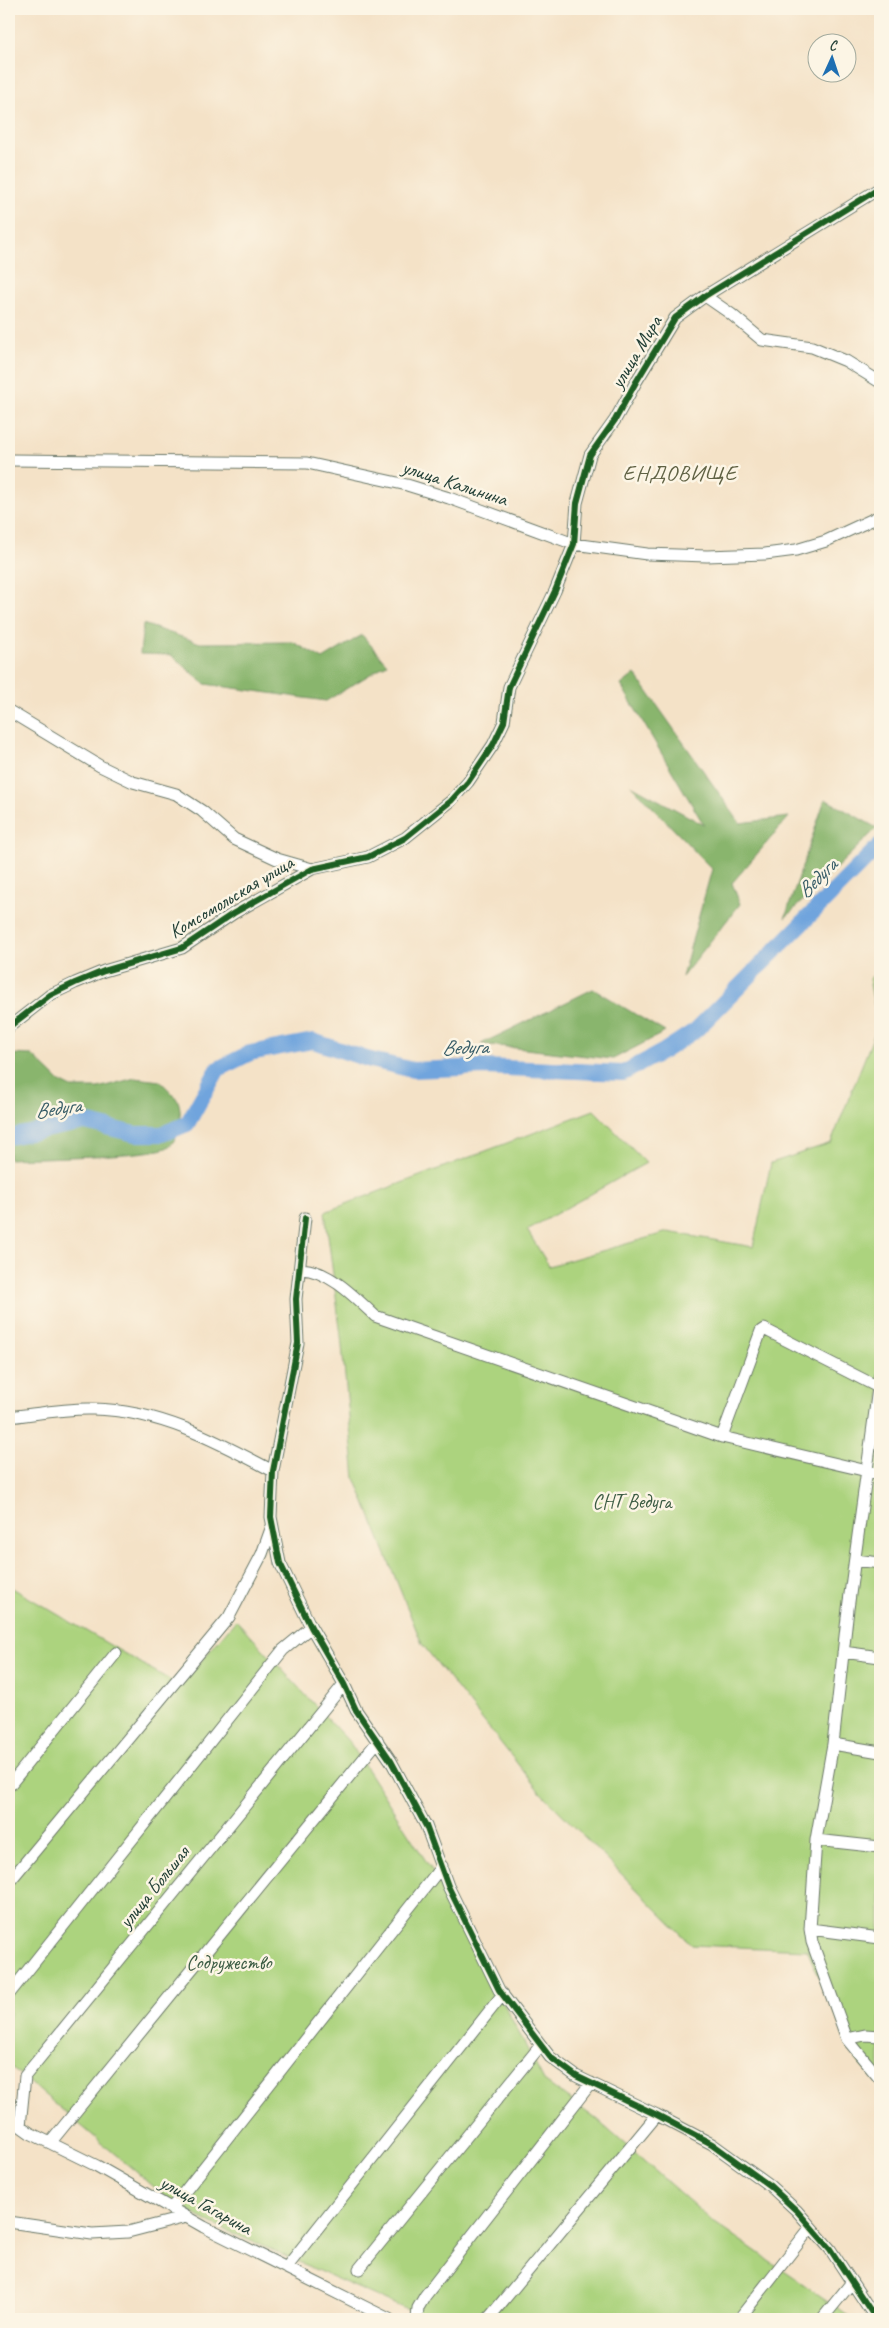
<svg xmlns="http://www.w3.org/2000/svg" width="889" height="2328" font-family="Caveat,sans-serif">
<rect width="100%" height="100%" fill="#fcf5e5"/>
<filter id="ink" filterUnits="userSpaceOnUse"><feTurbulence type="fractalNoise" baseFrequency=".02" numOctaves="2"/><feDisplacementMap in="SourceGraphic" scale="10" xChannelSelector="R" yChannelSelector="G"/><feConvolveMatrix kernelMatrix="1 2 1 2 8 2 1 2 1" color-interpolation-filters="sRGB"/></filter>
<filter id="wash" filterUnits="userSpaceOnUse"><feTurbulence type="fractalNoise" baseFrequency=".0096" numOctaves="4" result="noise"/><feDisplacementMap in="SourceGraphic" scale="20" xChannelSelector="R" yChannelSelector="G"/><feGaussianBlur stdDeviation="1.12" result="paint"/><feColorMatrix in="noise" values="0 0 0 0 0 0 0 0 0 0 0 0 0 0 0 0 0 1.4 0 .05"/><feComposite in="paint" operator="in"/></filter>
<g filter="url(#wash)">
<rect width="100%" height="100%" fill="#f4e2c7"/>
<path fill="#acd37e" stroke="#668859" d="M880 970V2085L857 2060 807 1950 692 1945 540 1792 422 1644 355 1478 341 1336 325 1212 594 1110 646 1163 527 1230 549 1266 668 1232 753 1247 771 1163 831 1143 878 1025 869 979Z
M9 1586 180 1686 236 1620 350 1743 444 1889 544 2081 596 2119 712 2221 854 2319H428L212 2224 172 2202 9 2065Z"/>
<path fill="#89b56d" stroke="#547950" d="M143 624 200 643 293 642 323 659 362 635 387 664 326 701 205 684 171 655 140 654Z
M635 674 740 823 789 817 732 883 740 904 682 977 712 869 631 785 704 825 621 685Z
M825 799 877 828 785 918Z
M593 989 665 1032 613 1059 481 1044Z
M9 1054 32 1055 60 1082 72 1088H98L135 1078 160 1081C166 1087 174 1094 178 1101 183 1113 180 1139 168 1147 155 1156 33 1158 9 1159Z"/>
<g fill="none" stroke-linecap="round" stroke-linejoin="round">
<path stroke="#70a4dd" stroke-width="16" d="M9 1137 85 1122 135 1134H162L187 1124 218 1069 250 1053 313 1041 367 1059 413 1070 485 1067 623 1073 664 1051 696 1030 880 845"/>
</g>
</g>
<g filter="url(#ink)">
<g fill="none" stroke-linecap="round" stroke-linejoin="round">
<defs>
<path id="minor" d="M705 296 731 314 762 340 812 347 846 361 880 382
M9 460 307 463 407 485 449 498 574 544 647 554 707 556 765 554 796 550 826 541 880 516
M9 711 100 766 133 782 176 794 202 811 234 839 277 859 312 869
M9 1027 50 995 75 983 104 971 182 948 234 913 312 869 368 857 405 838 451 801 468 782 493 745 504 722 509 687 555 591 574 544 577 503 590 455 615 420 636 382 675 318 705 296 880 188
M305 1218 296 1299 298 1343 273 1471 271 1517 280 1563 311 1627 344 1684 356 1710 391 1761 426 1826 448 1886 499 1990 550 2057 576 2076 657 2115 712 2144 770 2186 797 2211 830 2249 876 2319
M301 1269C329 1270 355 1297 375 1316L722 1437 761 1331 764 1329 878 1387
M880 1374 848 1609 833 1744 816 1840 810 1929 812 1942 847 2039 880 2079
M9 1417C36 1414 65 1408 93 1409 159 1410 217 1441 273 1471
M722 1437 880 1474
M855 1560 880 1563
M843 1652 880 1657
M833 1744 880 1752
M9 1786 116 1653
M816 1840 880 1847
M9 1882 229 1617 262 1554 272 1526
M810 1929 880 1938
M9 1994 283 1650 311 1627
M847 2039 865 2035 880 2036
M9 2118 30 2133 97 2166 204 2227 389 2319
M20 2126 25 2076 344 1684
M50 2143 378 1741
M171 2209 442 1866
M9 2222 92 2234 128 2232 186 2217
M286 2268 503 1994
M359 2269 541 2045
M417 2319 418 2308 425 2296 591 2083
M488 2319 657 2115
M739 2319 811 2227
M822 2319 852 2282"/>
</defs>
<use href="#minor" stroke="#6a7767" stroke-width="13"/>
<use href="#minor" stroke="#fff" stroke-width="11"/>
<defs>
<path id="cycleway" d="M9 1027 50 995 75 983 104 971 182 948 234 913 312 869 368 857 405 838 451 801 468 782 493 745 504 722 509 687 555 591 574 544 577 503 590 455 615 420 636 382 675 318 705 296 880 188
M305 1218 296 1299 298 1343 273 1471 271 1517 280 1563 311 1627 344 1684 356 1710 391 1761 426 1826 448 1886 499 1990 550 2057 576 2076 657 2115 712 2144 770 2186 797 2211 830 2249 876 2319"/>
</defs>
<use href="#cycleway" stroke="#fcf5e5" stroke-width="9"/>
<use href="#cycleway" stroke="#1b5e20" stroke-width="6"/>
</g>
</g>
<g text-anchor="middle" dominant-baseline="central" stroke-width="5" stroke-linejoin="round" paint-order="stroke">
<g font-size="20" fill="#1f3d34" stroke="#fcf5e5">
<text transform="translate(636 352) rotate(-59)">улица Мира</text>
<text transform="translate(455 483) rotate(18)">улица Калинина</text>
<text transform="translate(231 897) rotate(-31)">Комсомольская улица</text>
<text transform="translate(154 1887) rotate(-51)">улица Большая</text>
<text transform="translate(206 2205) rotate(29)">улица Гагарина</text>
</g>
<g font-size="20" fill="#3b5b43" stroke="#fcf5e5">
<text x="632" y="1501">СНТ Ведуга</text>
<text x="229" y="1962">Содружество</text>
</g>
<g font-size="21" font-style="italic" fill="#375c67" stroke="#fcf5e5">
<text transform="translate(817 878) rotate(-45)">Ведуга</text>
<text transform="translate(465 1047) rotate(-1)">Ведуга</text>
<text transform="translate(58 1108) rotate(-8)">Ведуга</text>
</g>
<g font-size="22" letter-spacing="1" fill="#606244" stroke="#fcf5e5">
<text x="680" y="473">ЕНДОВИЩЕ</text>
</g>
</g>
<rect width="889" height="2328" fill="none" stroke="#fcf5e5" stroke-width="30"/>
<g transform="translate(832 58) rotate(3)"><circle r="24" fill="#fcf5e5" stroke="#a4ab9e"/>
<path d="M0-4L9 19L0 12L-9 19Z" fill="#1f6fb2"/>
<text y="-8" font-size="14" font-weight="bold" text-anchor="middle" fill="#1f3d34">С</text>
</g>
</svg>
